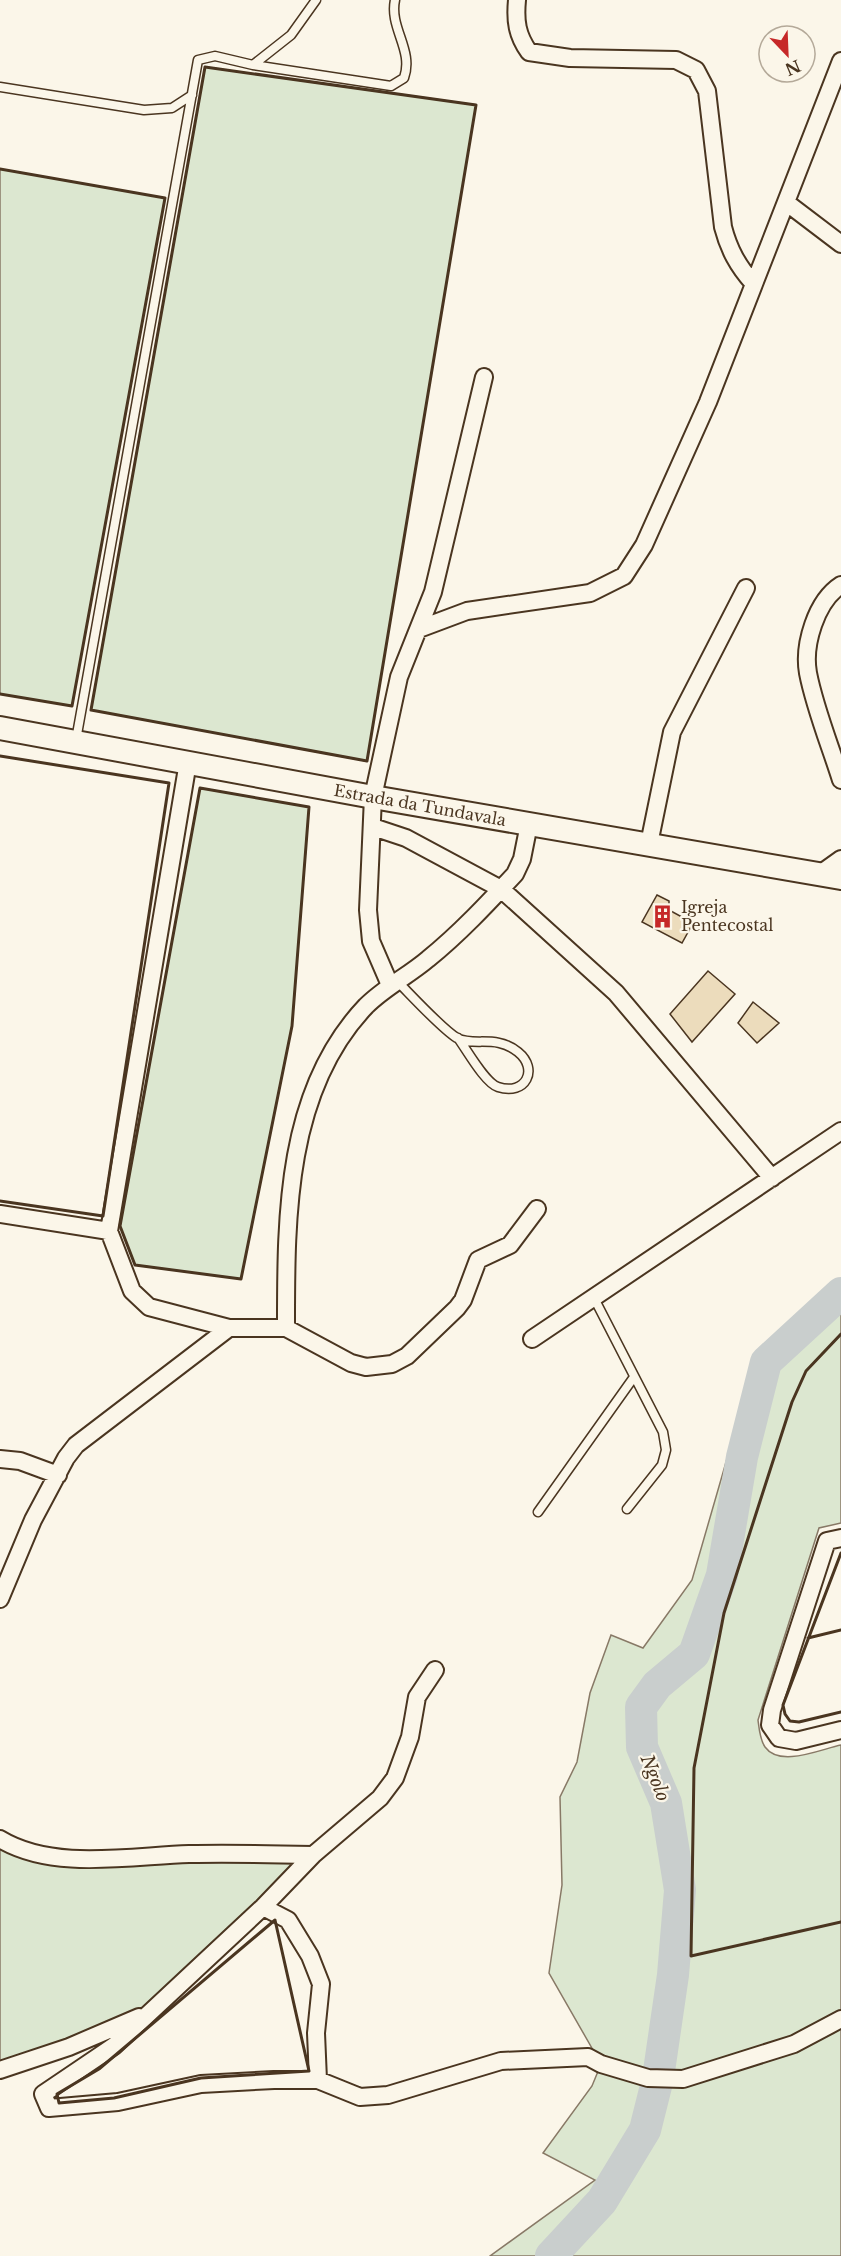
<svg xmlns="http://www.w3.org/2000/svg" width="841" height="2256" font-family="'Libre Baskerville',serif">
<rect width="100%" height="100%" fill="#fbf6e9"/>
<path fill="#dce7d0" stroke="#887966" stroke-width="1.5" d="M205 67 476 105 367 761 91 710Z
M0 169 165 198 72 706 0 694Z
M200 788 309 807 292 1026 241 1279 135 1265 120 1226Z
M841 1282V1523L819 1528 758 1720C759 1728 760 1740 765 1747 780 1768 821 1749 841 1745V2256H490L595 2180 543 2153 592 2086 601 2064 549 1973 562 1885 560 1797 577 1762 590 1693 611 1635 643 1648 692 1580 750 1379 764 1349 801 1314Z
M0 1839 63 1859 313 1855 150 2012 0 2070Z"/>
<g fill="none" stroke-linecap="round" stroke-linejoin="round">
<path stroke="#c9cecd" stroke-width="32" d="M551 2256 602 2201 645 2130 658 2078 673 1975 680 1890 666 1803 642 1747 641 1707 657 1685 694 1654 722 1575 742 1457 766 1362 841 1293"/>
</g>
<path fill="#ecdcbc" stroke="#4a3520" stroke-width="1.5" d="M657 895 669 901V910L693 923 682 943 642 922Z
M708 971 735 994 692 1042 670 1014Z
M753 1002 779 1023 757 1043 738 1023Z"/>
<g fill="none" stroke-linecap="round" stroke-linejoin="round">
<defs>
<path id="lane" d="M253 65 391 86 404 78C414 50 389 28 395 0
M0 87 144 110 172 108 192 95
M76 740 198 60 215 56 253 65 291 35 316 0
M397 981C411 995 442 1029 457 1038 474 1047 496 1034 518 1052 539 1069 526 1096 498 1087 485 1083 467 1050 458 1038
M594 1298 663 1432 666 1450 662 1465 627 1509
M538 1512 634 1377"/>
<path id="street" d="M517 0C515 21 517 35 529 52L570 58 676 60 696 70 707 91 723 227C729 250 738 266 753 283
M787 203 841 244
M841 585C816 601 803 645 808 673 815 709 830 745 841 780
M419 629 467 611 590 593 624 576 644 545 708 402 841 61
M373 827 406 838 501 889 616 993 772 1178
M649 844 672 732 746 588
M820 874 841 859
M390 985 371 941 368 910 373 797 399 677 433 592 484 377
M0 1214 109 1231 188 762
M109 1231 132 1291 149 1307 229 1328H286L351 1363 366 1367 392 1364 407 1356 457 1308 463 1300 478 1260 510 1245 537 1209
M286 1328C286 1218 285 1091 366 1006 385 987 408 976 428 959 459 934 488 903 515 874L522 859 529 824
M532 1339 841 1131
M0 1459 20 1461 58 1475
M841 1538 827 1541 772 1710 770 1725 779 1738 796 1741 841 1730
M0 1599 33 1520 66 1458 76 1445 229 1328
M435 1670 417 1697 410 1737 395 1778 380 1798 313 1855 263 1907 114 2046 43 2094 49 2108 118 2102 201 2084 274 2080H318L360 2097 388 2095 501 2061 588 2057 601 2064 648 2078 683 2079 794 2044 841 2019
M0 1839C53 1871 129 1856 189 1854 231 1853 272 1854 313 1855
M263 1907 288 1920 310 1956 321 1984 316 2033 318 2080
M0 2070 69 2047 139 2017"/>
<path id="secondary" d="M0 728 373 797 841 878"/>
</defs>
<use href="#lane" stroke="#4a3520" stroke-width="11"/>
<use href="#street" stroke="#4a3520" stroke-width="20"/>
<use href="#secondary" stroke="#4a3520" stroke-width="26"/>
<use href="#lane" stroke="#fbf6e9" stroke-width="8"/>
<use href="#street" stroke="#fbf6e9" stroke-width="16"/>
<use href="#secondary" stroke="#fbf6e9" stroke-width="22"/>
<path stroke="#4a3520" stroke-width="3" d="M205 67 476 105 367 761 91 710Z
M0 169 165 198 72 706 0 694
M0 756 169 783 103 1216 0 1201
M200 788 309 807 292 1026 241 1279 135 1265 120 1226Z
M841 1334 806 1371 792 1402 724 1613 694 1768 691 1956 841 1922
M841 1553 783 1705 785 1714 790 1721 799 1722 841 1712
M808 1638 841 1630
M275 1920 309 2071 201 2078 114 2098 59 2103 57 2094 99 2069Z"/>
</g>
<defs>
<symbol id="building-bare" viewBox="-9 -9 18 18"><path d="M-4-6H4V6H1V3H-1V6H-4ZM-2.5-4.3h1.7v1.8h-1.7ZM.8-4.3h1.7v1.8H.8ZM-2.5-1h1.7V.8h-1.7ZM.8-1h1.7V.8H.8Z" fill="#c62828" stroke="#fbf6e9" stroke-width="2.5" paint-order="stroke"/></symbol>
</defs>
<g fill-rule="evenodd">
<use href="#building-bare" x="646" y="900" width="33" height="33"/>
</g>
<g text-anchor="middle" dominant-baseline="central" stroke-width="4.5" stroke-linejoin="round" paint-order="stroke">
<g font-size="16" fill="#4a3520" stroke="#fbf6e9">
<text transform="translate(420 805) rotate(10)">Estrada da Tundavala</text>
</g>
<g font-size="16" fill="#4a3520" stroke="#fbf6e9" text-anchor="start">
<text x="681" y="907">Igreja<tspan x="681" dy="18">Pentecostal</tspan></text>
</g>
<g font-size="18" font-style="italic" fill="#4a3520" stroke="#fbf6e9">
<text transform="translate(655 1778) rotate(68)">Ngolo</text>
</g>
</g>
<g transform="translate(787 54) rotate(157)"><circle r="28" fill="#fbf6e9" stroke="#b4a999" stroke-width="1.5"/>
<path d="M0-4.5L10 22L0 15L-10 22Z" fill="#c62828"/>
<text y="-9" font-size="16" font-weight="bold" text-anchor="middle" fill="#4a3520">N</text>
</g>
</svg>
